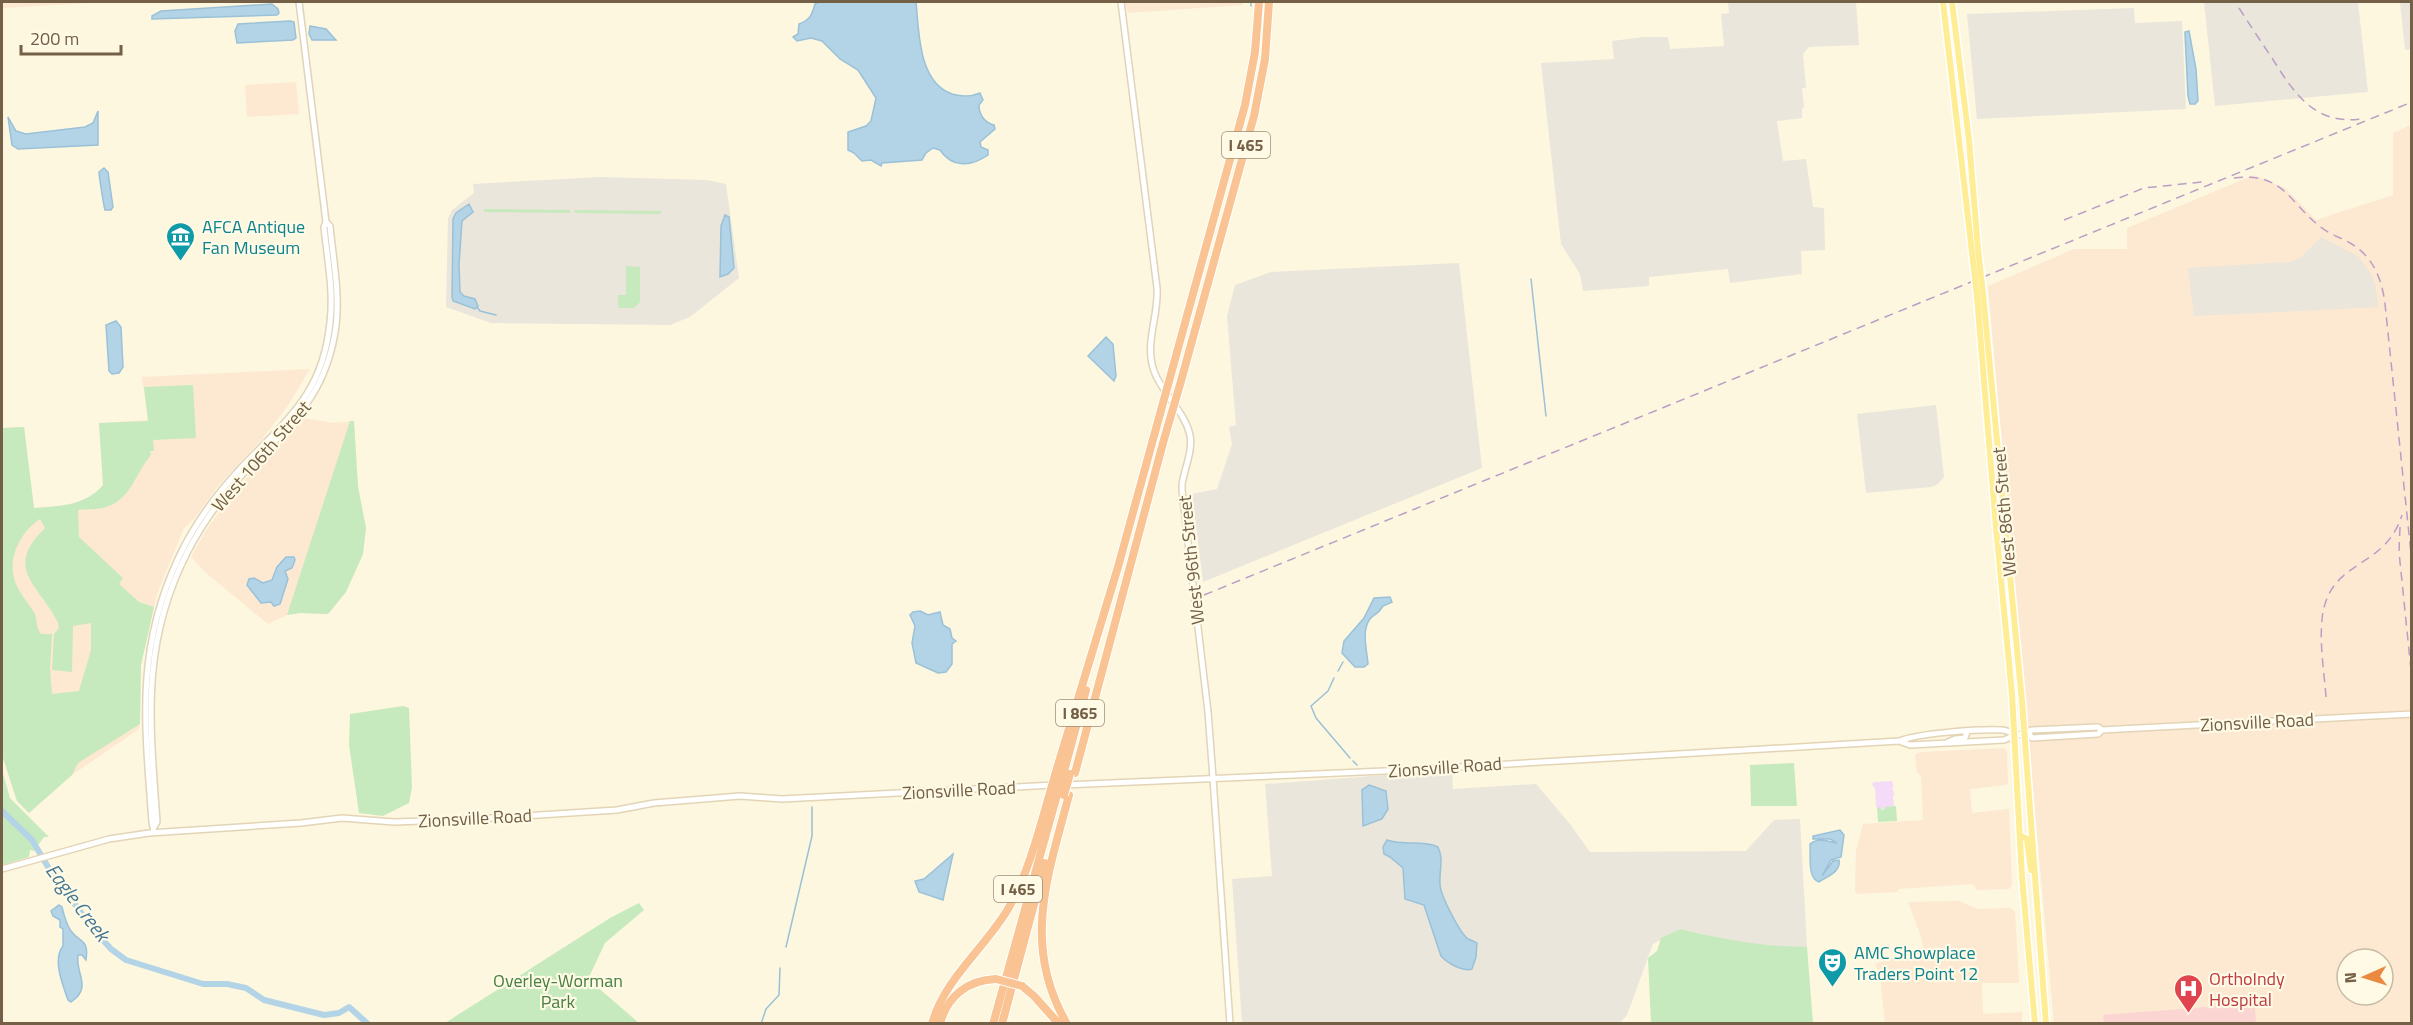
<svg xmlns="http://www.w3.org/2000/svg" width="2413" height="1025" font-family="'Titillium Web',sans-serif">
<rect width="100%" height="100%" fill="#fdf7df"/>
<path fill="#fde8d2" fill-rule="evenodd" d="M2 2H108L2 8Z
M1125 2H1243V5L1128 13Z
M296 82 299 114 247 117 245 85Z
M2411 125V1023H2054L1988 286 2074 249H2127V228L2254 175 2285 188 2316 220 2393 195V133ZM2347 959H2383V995H2347Z
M310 369 287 407 262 439 218 486 194 519 184 528 157 594 141 665 139 729 72 775 29 813 17 801 2 755V428L24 427 34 508 68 505 95 495 103 485 99 423 148 420 142 377Z
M302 418 333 423 354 421 358 487 366 528 363 554 346 592 328 614 300 613 287 615 268 624 206 573 191 557 205 532 235 490 288 436Z
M2004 748 2007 751 2008 783 2006 785 1970 789 1972 813 2009 809 2012 885 2009 889 1977 890 1973 884 1899 889 1897 892 1858 894 1855 892 1856 851 1863 824 1923 820 1921 775 1917 773 1915 755 1921 752Z
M1959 901 1978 909 2010 908 2015 911 2019 983H1982L1983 1014 2022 1012V1023H1885L1880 976 1875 964 1923 947 1921 936 1908 902Z"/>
<path fill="#eae6db" d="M1728 2H1856L1859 45 1809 47 1803 54 1806 88H1802L1804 107 1802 109V118L1777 121 1783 161 1806 159 1813 207 1824 208 1825 250 1801 251 1802 274 1730 283 1728 269 1649 277V286L1583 291 1580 274 1561 244 1541 63 1614 59 1612 41 1644 37H1668L1670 49 1724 46 1721 14 1729 13Z
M2204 2H2358L2368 92 2215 106Z
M2400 3H2411V49L2405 50Z
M2134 8 2135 23 2182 21 2186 109 1977 119 1967 14Z
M600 177 707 180 726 184 739 278 690 317 670 325 491 323 446 307 448 218 452 210 474 193 473 184Z
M2321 237 2358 256 2370 272 2376 287 2378 307 2194 316 2188 268 2289 262 2300 258Z
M1459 263 1482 468 1203 582 1192 494 1217 489 1232 444 1229 427 1236 425 1227 316 1235 285 1271 272Z
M1936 405 1944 477 1938 484 1931 487 1866 493 1857 414Z
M1452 770 1453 789 1536 784 1570 824 1590 852 1746 851 1774 820 1800 819 1807 947H1774L1744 944 1680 929 1653 944 1627 1015 1620 1023H1242L1232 879 1272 876 1265 784Z"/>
<path fill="#f4dcf8" d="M1892 781 1894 787 1892 788 1895 795H1893L1894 806 1880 810 1876 807 1875 789 1872 784 1874 782Z"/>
<path fill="#fbd5d2" d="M2248 1004 2255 1008 2256 1023H2104L2103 1015Z"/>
<path fill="#c6eabe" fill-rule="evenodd" d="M484 209 570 210V213L484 212Z
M575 210 661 211V214L575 213Z
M626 266 640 267V302L634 308H619L618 306V295H626Z
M193 385 196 438 153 440 154 451H150L151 455C135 473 132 499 106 507 97 510 86 509 78 510L79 537 123 578 119 584 139 602 154 607 141 665 140 724 78 763 72 775 29 813 17 801 2 755V428L24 427 34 508C60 506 85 506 103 485L99 423 148 421 144 387ZM40 519 45 528C2 570 40 585 58 623L59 628 54 634 52 670 72 672 73 626 91 623V650L79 691 52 694 50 669 52 635V634H41C35 626 38 620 34 612 28 603 21 595 16 584 6 560 20 532 40 519Z
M350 421H354L358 487 366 528 363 554 346 592 328 614 300 613 287 615Z
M403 706 409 708 412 787 409 803 383 816 359 813 349 745 350 714Z
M1794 763 1797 806H1751L1750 765Z
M2 770 10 798 49 837H44L34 851 30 850 29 857 2 865Z
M1896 806 1897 821 1878 822 1877 808 1880 807 1881 810 1885 809V807Z
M639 903 644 910 605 943 588 979 639 1023H445L610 918Z
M1680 929C1723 939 1763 947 1807 947L1813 1023H1651L1648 958 1657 951 1661 938Z"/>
<path fill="#b3d4e6" stroke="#9ac1d8" stroke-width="1.5" d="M819 2H916C919 31 918 82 952 94 962 97 971 97 980 93L983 100 979 105C979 115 985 123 994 125L995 129 980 142 981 147 988 150V155C971 167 952 168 940 150L933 148 926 153 922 160 882 163 881 166 871 160 862 161 854 153 848 150V132L866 126 871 121 876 98 858 70 840 59 822 41 811 38 797 41 793 37 798 34 799 24C810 20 812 15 815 4Z
M272 4 278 9 279 13 277 15 152 19V16L161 11Z
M290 21 294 22 296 38 293 40 237 43 235 31 238 24Z
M310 26 326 29 336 40H312L309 34Z
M2189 31 2196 69 2198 101 2195 104H2190L2188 96 2185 34V32Z
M98 111V145L18 149 12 145 8 117 16 131 26 134 85 127 93 123Z
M104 168 108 172 113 207 111 210H105C104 207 99 176 99 172Z
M469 204 473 212 462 221 459 264 460 292 464 296 475 299 478 306 475 309 453 301 452 297 453 219 456 213Z
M725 215 729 217 734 268 728 274 720 277 721 226Z
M116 321 121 327 123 367 119 373 112 374 109 371 106 325Z
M1106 337 1113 344 1116 376 1114 381 1088 356Z
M286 557H294L295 560 292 568 285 571 288 579 280 604 274 606 271 602 261 603 247 585 249 579 254 578 263 583 272 580 277 567Z
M1390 597 1392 602 1383 606C1377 616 1374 614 1370 619 1361 631 1367 650 1368 664L1364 667H1355L1342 653 1344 641 1364 618 1374 598Z
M920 611 928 615 940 612 943 625 950 629 952 638 956 641 952 644V664L946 672 938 673 916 663 912 643 915 626 910 615 913 612Z
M1369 785 1386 791 1388 809 1382 819 1363 826 1362 790Z
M1840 830 1844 835 1841 857 1831 860 1822 876 1833 861 1839 860C1841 872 1828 876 1819 882 1807 878 1811 855 1810 844 1819 837 1829 842 1837 843L1830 839H1813V836Z
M1387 840C1404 846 1423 840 1438 847 1444 860 1439 870 1440 884 1440 895 1460 933 1468 939 1471 940 1474 941 1477 943L1476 957 1472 969C1463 972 1447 963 1441 956L1424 905 1405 899 1403 868 1390 857 1384 854 1383 847Z
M953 854 943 900 919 892 915 881 924 879Z
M59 905 62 907C64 915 66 924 71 931 81 944 89 939 86 960L82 955H78C75 974 93 987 71 1002L68 1000C63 985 52 960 63 946V929L60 927V920L53 916 51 911Z"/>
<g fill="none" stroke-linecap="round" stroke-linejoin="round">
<path stroke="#9ac1d8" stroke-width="1.5" d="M1251 6V2
M1531 279 1546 416
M477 307 480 311 496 315
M1338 671 1343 662
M1334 678 1328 691 1311 706 1316 718 1350 758
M1353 761 1357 765
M786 947 812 836V807
M761 1024 766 1009 779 995 780 968"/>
<path stroke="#b3d4e6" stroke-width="6" d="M2 811 32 840 51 872 94 930 111 949 126 960 203 984H227L246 988 264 1000 324 1015 339 1013 349 1007 368 1024"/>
<defs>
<path id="tertiary" d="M1121 2 1157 288C1159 316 1144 343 1154 371 1162 394 1184 410 1190 435 1193 452 1184 469 1182 485 1182 493 1183 501 1184 508L1208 712 1213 778
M154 827 157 822C150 723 140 644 188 551 202 524 220 499 241 476 287 426 326 400 336 326 340 293 333 259 330 226L326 222
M154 832 152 822C145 725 135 651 178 559 193 526 215 496 240 469 286 420 323 395 330 322 334 291 327 258 324 227L326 222 299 2"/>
<path id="secondary" d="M2373 716 2412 714
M2029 734 2031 730 2098 727 2102 730 2120 729 2372 716
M1899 741 1910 745 2004 740 2015 735 2029 734 2032 738 2098 734 2102 730
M1948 742 1955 739 1965 738 1967 732
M1213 778 1230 1024
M1064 785 1407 770 1899 741C1919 733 1979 729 2002 730 2007 730 2011 733 2015 735
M2 869 109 839 149 833 301 823 342 818 394 822 477 819 617 810 654 803 740 796 782 799 1054 785"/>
<path id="primary" d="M1943 2 1972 252
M1952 2 1969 140 1978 249
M1983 294 2022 701 2046 1024
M1977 296 1996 527 2012 694 2022 877 2035 1024
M2021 836 2027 839 2031 870"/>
<path id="motorway" d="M1177 352 1245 105 1255 52 1259 2
M1181 381 1254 116 1265 59 1269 2
M1075 773 1163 443
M1055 775 1118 567 1160 414
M1063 775 1086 690
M1022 986 1034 996 1059 1024
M932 1024C944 979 985 948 1008 909 1028 874 1038 834 1049 796
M940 1024C947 996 968 980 996 979
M993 1024 1057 795
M1002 1024 1045 863
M1067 1024C1021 945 1048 875 1069 795"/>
</defs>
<use href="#tertiary" stroke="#e0d4bb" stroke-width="8"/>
<use href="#secondary" stroke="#e3d4b6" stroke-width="8"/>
<use href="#primary" stroke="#fff" stroke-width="9"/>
<use href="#motorway" stroke="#fff" stroke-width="10"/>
<use href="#tertiary" stroke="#fff" stroke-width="5"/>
<use href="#secondary" stroke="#fff" stroke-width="5"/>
<use href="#primary" stroke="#feed95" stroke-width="6"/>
<use href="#motorway" stroke="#f9c393" stroke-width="8"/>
<path stroke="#bb9ec5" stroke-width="1.5" stroke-dasharray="9 6" stroke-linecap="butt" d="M2239 8C2250 25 2261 42 2272 58 2294 93 2314 125 2361 119
M2234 178C2282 172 2288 200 2318 225 2327 233 2339 237 2350 243 2373 256 2382 279 2385 304L2412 563
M2064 220 2144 188 2202 182
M2400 527 2399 552 2412 680
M1204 595 2412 102
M2326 697C2324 669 2317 630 2325 604 2338 560 2386 566 2402 515"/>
<defs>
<path id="primary-bridge" d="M1978 249 1983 294
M1972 252 1977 296"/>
<path id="motorway-bridge" d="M1160 414 1177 352
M1163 443 1181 381
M1057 795 1063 775
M1064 795 1070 774
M1049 796 1055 775
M996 979 1022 986"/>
</defs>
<use href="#primary-bridge" stroke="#fff" stroke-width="9" stroke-linecap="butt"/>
<use href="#motorway-bridge" stroke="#fff" stroke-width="10" stroke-linecap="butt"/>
<use href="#primary-bridge" stroke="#feed95" stroke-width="6"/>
<use href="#motorway-bridge" stroke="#f9c393" stroke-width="8"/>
</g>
<defs>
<symbol id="museum-pin" viewBox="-11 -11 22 30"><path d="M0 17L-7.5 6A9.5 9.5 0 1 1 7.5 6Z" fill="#0f9aa8" stroke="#fffae5"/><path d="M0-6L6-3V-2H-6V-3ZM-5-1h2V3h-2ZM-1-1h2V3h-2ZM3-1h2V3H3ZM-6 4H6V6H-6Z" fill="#fff"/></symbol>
<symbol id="theatre-pin" viewBox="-11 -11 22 30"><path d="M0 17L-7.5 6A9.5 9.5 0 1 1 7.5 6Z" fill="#0f9aa8" stroke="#fffae5"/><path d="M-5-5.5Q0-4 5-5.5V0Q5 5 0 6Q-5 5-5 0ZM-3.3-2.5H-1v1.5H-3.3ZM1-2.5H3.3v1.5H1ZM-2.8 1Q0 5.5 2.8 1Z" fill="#fff"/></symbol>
<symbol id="hospital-pin" viewBox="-11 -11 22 30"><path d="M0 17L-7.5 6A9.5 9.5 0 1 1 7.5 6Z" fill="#e0444e" stroke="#fffae5"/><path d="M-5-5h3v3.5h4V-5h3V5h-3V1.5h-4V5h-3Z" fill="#fff"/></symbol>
</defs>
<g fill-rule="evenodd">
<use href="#museum-pin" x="164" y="220" width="33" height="45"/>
<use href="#theatre-pin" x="1816" y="946" width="33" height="45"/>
<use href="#hospital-pin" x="2172" y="972" width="33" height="45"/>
</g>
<g text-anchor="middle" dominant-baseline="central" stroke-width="4.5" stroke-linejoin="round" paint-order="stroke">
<g fill="#fffae5" stroke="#9d8e76" stroke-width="1.5">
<rect x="1222" y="132" width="48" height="26" rx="4.5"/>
<rect x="1056" y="700" width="48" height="26" rx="4.5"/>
<rect x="994" y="876" width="48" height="26" rx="4.5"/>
</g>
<g font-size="16" font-weight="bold" fill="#736046">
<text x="1246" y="145">I 465</text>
<text x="1080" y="713">I 865</text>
<text x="1018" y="889">I 465</text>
</g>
<g font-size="18" fill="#0d838f" stroke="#fffae5" text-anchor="start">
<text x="202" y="226">AFCA Antique<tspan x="202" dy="21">Fan Museum</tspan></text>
<text x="1854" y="952">AMC Showplace<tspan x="1854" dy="21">Traders Point 12</tspan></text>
</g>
<g font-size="18" fill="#736046" stroke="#fffae5">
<text transform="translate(261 456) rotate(-49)">West 106th Street</text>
<text transform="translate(2004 512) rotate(-95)">West 86th Street</text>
<text transform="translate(1191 560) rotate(-96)">West 96th Street</text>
<text transform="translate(2257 722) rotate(-3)">Zionsville Road</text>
<text transform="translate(1445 767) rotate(-4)">Zionsville Road</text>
<text transform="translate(959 790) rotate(-3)">Zionsville Road</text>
<text transform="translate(475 818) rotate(-3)">Zionsville Road</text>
</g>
<g font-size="18" fill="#be3a42" stroke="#fffae5" text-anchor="start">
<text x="2209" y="978">OrthoIndy<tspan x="2209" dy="21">Hospital</tspan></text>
</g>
<g font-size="18" fill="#467f40" stroke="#fffae5">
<text x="558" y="980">Overley-Worman<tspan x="558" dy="21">Park</tspan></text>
</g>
<g font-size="20" font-style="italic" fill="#457795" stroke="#fffae5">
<text transform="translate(78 902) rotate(53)">Eagle Creek</text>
</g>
</g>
<rect width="2413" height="1025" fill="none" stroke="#736046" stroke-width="6"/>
<g transform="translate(2365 977) rotate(267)"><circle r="28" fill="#fffae5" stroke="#c7bca5" stroke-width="1.5"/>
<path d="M0-4.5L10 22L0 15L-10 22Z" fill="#ea8a40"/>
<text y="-9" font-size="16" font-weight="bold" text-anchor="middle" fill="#736046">N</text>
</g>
<path d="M21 45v9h100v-9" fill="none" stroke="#736046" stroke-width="3"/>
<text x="30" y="45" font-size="18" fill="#736046" stroke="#fffae5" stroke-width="4.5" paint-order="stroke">200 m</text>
</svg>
